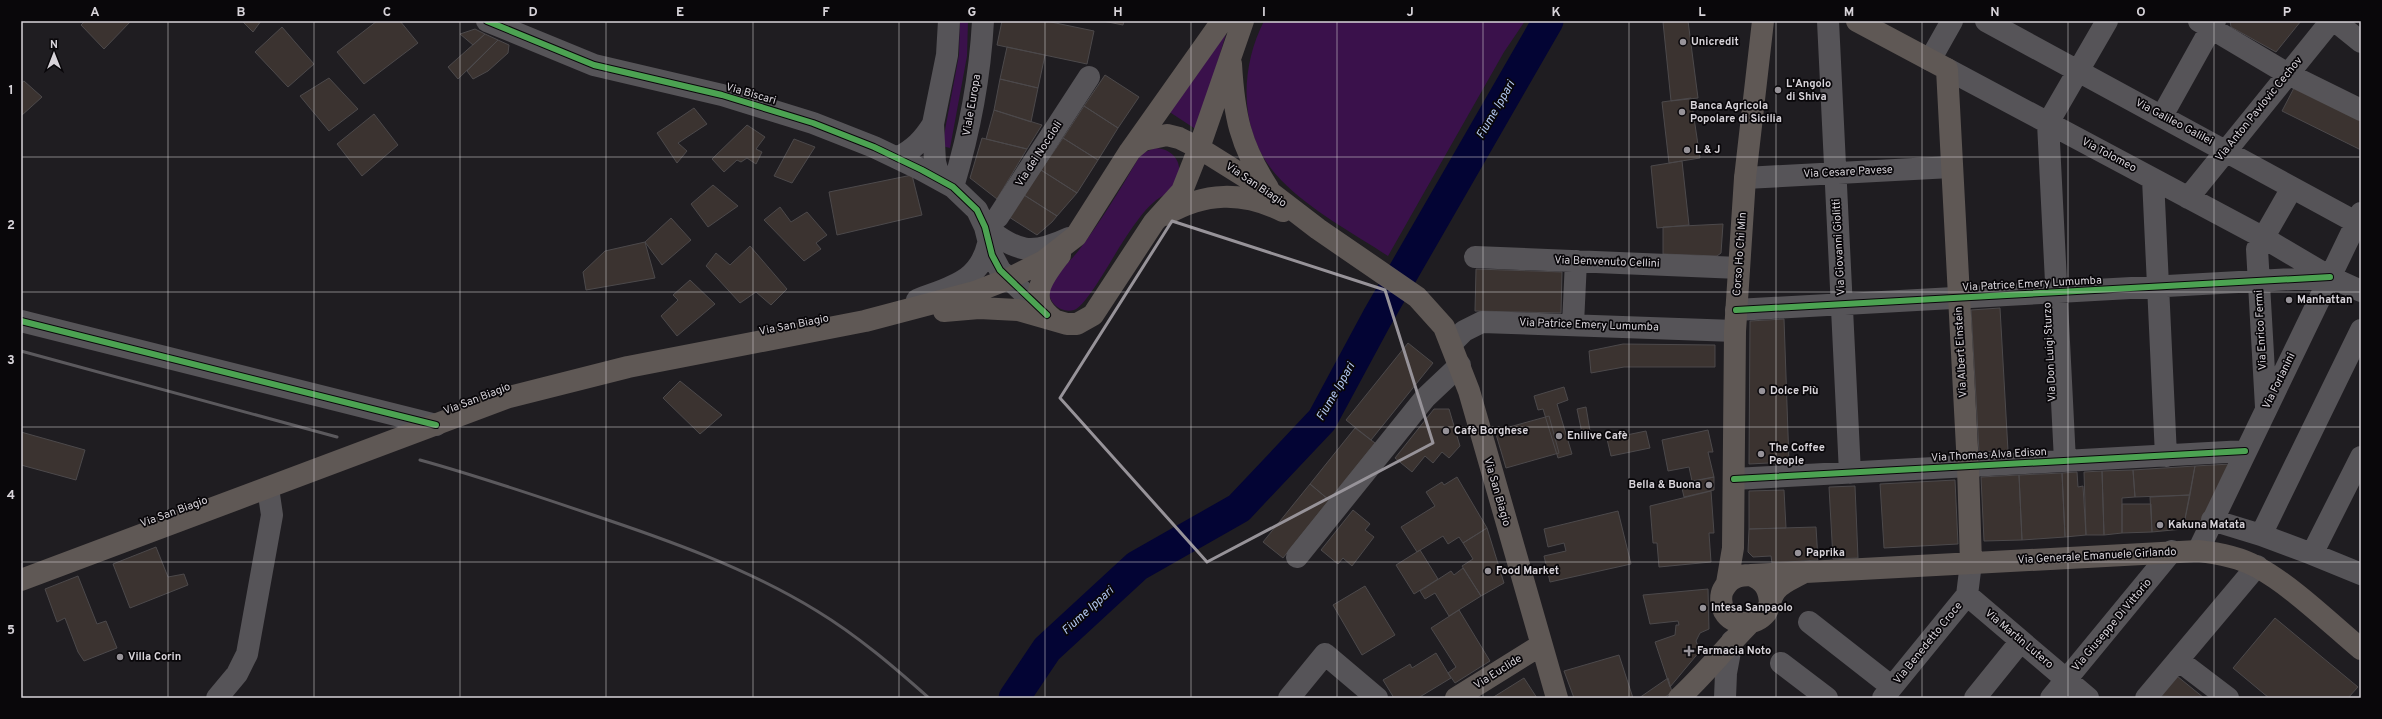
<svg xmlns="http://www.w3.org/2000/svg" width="2382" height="719" font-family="Overpass,sans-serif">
<rect width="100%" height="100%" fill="#1f1d21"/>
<path fill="#3a114b" d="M960 21H968L967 56 950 148 942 146 959 55Z
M1264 21H1525L1504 52 1388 256C1353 233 1310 210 1281 180 1239 138 1238 72 1264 21Z
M1226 34 1197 130 1168 111Z
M1155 148C1179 149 1187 172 1171 190 1166 195 1159 197 1154 202 1143 211 1132 228 1124 240 1115 253 1086 307 1074 310 1061 314 1046 302 1050 288 1055 273 1070 262 1079 250 1101 221 1120 190 1138 159L1143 153Z"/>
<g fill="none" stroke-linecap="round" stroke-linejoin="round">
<path stroke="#030434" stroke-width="31" d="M1014 698 1047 649 1137 566 1239 508 1322 420 1377 318 1548 21"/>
</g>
<path fill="#3b3330" stroke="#4c494b" d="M85 21H131L104 49 81 25Z
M242 21H261L253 32Z
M377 21H400L418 43 364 84 337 52Z
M1002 21H1046L1094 31 1087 64 997 45Z
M1103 21H1124L1123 25Z
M1688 21 1698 98 1671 101 1663 22Z
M2230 21H2301L2276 52 2231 27Z
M282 27 314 64 288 87 255 52Z
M475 29 485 34 473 45 460 34Z
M485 34 498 40 458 79 448 67Z
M498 40 509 45 508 53 488 71 473 79 467 71Z
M1007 47 1045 55 1038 88 1000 79Z
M1105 75 1139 97 1118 128 1084 106Z
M329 78 358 109 329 131 300 96Z
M1000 79 1038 88 1031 122 994 110Z
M24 81 42 97 21 116V83Z
M2295 86 2361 120V150L2282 111Z
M1691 98 1700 158 1669 163 1662 102Z
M1084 106 1118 128 1098 160 1063 138Z
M694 108 707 124 678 143 687 151 677 163 657 133Z
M994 110 1042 125 1027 149 986 139Z
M374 114 398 145 362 176 337 144Z
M747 125 765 137 756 149 762 152 756 164 747 158 741 162 737 160 724 172 712 159Z
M982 138 1027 149 997 199 970 178Z
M1063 138 1098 160 1077 193 1041 170Z
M794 139 815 147 792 183 774 176Z
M1682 161 1689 225 1657 228 1651 166Z
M1041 170 1077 193 1057 216 1024 195Z
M912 175 922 215 837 235 829 192Z
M713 185 738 206 708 227 691 204Z
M1024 195 1057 216 1052 222 1037 235 1009 217Z
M780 207 791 222 807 212 827 235 816 243 821 249 804 261 764 220Z
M671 218 691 240 662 265 645 242Z
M1723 224 1721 253 1717 256 1663 254V227Z
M645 242 655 278 586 290 583 272 605 251Z
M750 246 787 289 771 305 756 292 740 303 706 266 716 253 730 265Z
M1476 269 1562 272 1561 313 1475 311Z
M690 280 715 304 677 336 661 316 678 300 673 295Z
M2000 308 2008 451 1979 452 1971 310Z
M1784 319 1789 462 1749 464 1750 321Z
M1408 343 1433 363 1371 440 1346 420Z
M1623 344 1715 345V367H1624L1591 373 1589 351Z
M680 381 722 415 700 434 663 398Z
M1564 387 1568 400 1557 404 1572 454 1558 458 1543 409 1538 410 1534 396Z
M1586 407 1590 431 1582 433 1577 409Z
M1434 409H1449L1460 446 1449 458 1442 452 1433 463 1425 456 1412 472 1395 458Z
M1549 416 1559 453 1506 468 1495 431Z
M1355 428 1375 443 1329 500 1310 484Z
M1708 430 1713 452H1708L1714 477 1692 481 1689 467 1668 471 1662 440Z
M1646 431 1650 448 1611 456 1607 439Z
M21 432 85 450 76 480 21 465Z
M2231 464 2199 529H2183L2195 466Z
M2195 466 2190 495 2135 497 2133 470Z
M2133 470 2135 497 2122 498V533L2104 535 2102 471Z
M2102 471 2104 535H2086L2084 472Z
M2077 472 2078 487 2083 486 2086 535 2065 537 2062 473Z
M2062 473 2065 537 2022 540 2019 475Z
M2019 475 2022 540 1984 541 1981 477Z
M1457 477 1487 528 1463 543 1459 537 1448 544 1443 536 1417 552 1401 527 1435 506 1426 492 1442 482 1444 485Z
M1714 477V490L1684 497 1681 484Z
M1955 480 1958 544 1884 548 1880 484Z
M1310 484 1329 500 1283 558 1263 542Z
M1855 486 1858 558 1833 559 1829 487Z
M1784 490 1786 528 1749 529V491Z
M1711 491 1714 533H1709L1711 562 1659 567 1657 543H1653L1650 506Z
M2190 495 2183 529 2152 532 2150 497Z
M2122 504H2151L2152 532 2122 533Z
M1353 510 1370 524 1365 530 1374 537 1352 566 1343 558 1338 564 1321 550Z
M1618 511 1631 564 1550 582 1544 556 1566 551 1564 543 1548 547 1544 529Z
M1816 527 1818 560 1772 563 1771 556 1753 557 1748 552 1749 529Z
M1487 528 1504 583 1481 596 1462 566 1473 559 1463 543Z
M156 547 168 577 184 574 188 585 130 608 113 564Z
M1420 550 1438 579 1414 594 1396 565Z
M1463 568 1481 596 1449 616 1435 593 1425 599 1420 591 1451 571 1454 575Z
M78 576 97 624 106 621 117 648 84 661 78 652 65 618 57 622 45 589Z
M1365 586 1395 635 1362 655 1333 605Z
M1708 589 1709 629 1700 633 1696 641 1700 651 1670 687 1655 642 1675 635 1676 625H1679L1678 621 1650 624 1643 595Z
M1459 610 1490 661 1455 683 1448 673 1456 667 1431 628Z
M2275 618 2358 687 2348 698H2269L2233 668Z
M1436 653 1451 678 1418 698H1394L1383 680 1410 664 1412 668Z
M1619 655 1633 698H1574L1564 671Z
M2177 676 2204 698 2160 696Z
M1524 678 1537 698H1492Z
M1668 678 1672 692 1664 698H1639Z"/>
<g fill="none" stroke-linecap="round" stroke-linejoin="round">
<path stroke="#565458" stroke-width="22" d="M487 21 594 65 722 95 813 123 874 147 922 170 953 187 977 210 985 227 992 255 1000 270 1047 315
M1828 21 1850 473
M1986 21 2361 225
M2199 21 2288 74 2361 110
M2335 21 2361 42
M1930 60 1952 21
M1947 69 2264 238 2330 277 2361 291
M2162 116 2215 21
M897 158C914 149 923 140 933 124
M1745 178 1951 167
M2153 179 2166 456
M940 180 935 162 933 124 947 55 949 21
M953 187C969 134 980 77 983 21
M2188 198 2331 21
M985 227 998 217 1089 77
M985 227C1019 252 1030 256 1069 238
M1475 257 1739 268
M917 300C949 287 979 283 988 244
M1736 310 2330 277
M21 321 436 425
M1573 324 1576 261
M1451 344 1464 331 1482 322 1735 331
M2266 407 2257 249 2292 188
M2065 461 2048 123 2107 21
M1734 479 2245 451
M2212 520 2261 535 2312 554 2361 457
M2261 535 2361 330
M2198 551 2361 213
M2312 554 2361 574
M1297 557 1425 398 1460 365
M1967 595 2088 698
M1809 622 1892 687
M2178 660 2228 698
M1781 663 1827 698
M217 698 237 674 247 654 272 515 268 488
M1289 698 1325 654 1377 698
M1725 698 1726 673 1732 641
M1883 698 1967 595 1971 563
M1975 698 2021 641
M2051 698 2172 551
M2146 698 2257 566"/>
<path stroke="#5f5855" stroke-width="22" d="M1857 21 1947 69 1968 467 1971 563
M1231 64C1234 115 1240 145 1268 188
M1132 149 1143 140 1167 135 1179 138 1199 148 1271 193 1318 229 1417 297 1444 327 1469 391 1557 698
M1165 215C1205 192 1242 191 1283 211
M944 311 979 308 1018 310 1067 324H1077L1093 315 1154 222 1182 191 1199 148 1243 21
M1053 319C1025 298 1044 276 1060 255
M1751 575 2198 551C2218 553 2239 557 2257 567 2291 585 2331 624 2361 649
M21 580 509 397 628 367 865 321 975 292 1008 279 1044 261 1076 236 1130 151 1222 21
M1727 583 1733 548 1735 331 1745 178 1763 21
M1770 603C1769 588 1764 581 1751 575 1738 575 1729 578 1723 590 1720 596 1721 605 1724 611 1733 627 1755 626 1766 613 1770 606 1770 597 1776 590 1783 582 1792 579 1801 574
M1456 698 1541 645
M1679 698C1704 675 1726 647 1750 623"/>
<path stroke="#5b595d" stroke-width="3" d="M21 351 337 437
M420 460C478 476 534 495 590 514 668 540 747 568 817 611 858 636 894 667 929 698"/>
<defs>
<path id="cycleway" d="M487 21 594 65 722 95 813 123 874 147 922 170 953 187 977 210 985 227 992 255 1000 270 1047 315
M1736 310 2330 277
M21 321 436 425
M1734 479 2245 451"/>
</defs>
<use href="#cycleway" stroke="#09070a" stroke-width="8"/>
<use href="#cycleway" stroke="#4ca352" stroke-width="6"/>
</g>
<path fill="none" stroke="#979399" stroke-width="3" stroke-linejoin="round" d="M1172 221 1385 290 1433 443 1207 562 1060 398Z"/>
<path fill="none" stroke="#d7d3d9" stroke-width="1" stroke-opacity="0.55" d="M168 21V698M314 21V698M460 21V698M606 21V698M753 21V698M899 21V698M1045 21V698M1191 21V698M1337 21V698M1483 21V698M1629 21V698M1776 21V698M1922 21V698M2068 21V698M2214 21V698M21 157H2361M21 292H2361M21 427H2361M21 562H2361"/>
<g fill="#979399" stroke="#09070a" stroke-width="1.5">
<circle cx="1683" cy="42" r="4"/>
<circle cx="1778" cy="90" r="4"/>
<circle cx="1682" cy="112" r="4"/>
<circle cx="1687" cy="150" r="4"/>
<circle cx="2289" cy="300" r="4"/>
<circle cx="1762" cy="391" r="4"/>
<circle cx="1446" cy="431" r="4"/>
<circle cx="1559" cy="436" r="4"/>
<circle cx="1761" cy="454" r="4"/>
<circle cx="1709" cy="485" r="4"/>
<circle cx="2160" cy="525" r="4"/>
<circle cx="1798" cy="553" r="4"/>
<circle cx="1488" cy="571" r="4"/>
<circle cx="1703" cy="608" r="4"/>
<path d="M1687 645h4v4h4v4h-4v4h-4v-4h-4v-4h4z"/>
<circle cx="120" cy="657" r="4"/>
</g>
<g text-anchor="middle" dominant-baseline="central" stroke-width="3.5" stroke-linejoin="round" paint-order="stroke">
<g font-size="11" font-weight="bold" fill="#d7d3d9" stroke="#09070a" text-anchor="start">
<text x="1691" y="42">Unicredit</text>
<text x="1786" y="84">L'Angolo<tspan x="1786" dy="13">di Shiva</tspan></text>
<text x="1690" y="106">Banca Agricola<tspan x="1690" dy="13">Popolare di Sicilia</tspan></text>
<text x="1695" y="150">L &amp; J</text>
<text x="2297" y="300">Manhattan</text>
<text x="1770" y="391">Dolce Più</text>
<text x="1454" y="431">Cafè Borghese</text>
<text x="1567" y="436">Enilive Cafè</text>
<text x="1769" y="448">The Coffee<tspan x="1769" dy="13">People</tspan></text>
<text x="1701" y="485" text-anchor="end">Bella &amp; Buona</text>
<text x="2168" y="525">Kakuna Matata</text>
<text x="1806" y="553">Paprika</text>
<text x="1496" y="571">Food Market</text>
<text x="1711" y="608">Intesa Sanpaolo</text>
<text x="1697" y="651">Farmacia Noto</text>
<text x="128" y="657">Villa Corin</text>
</g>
<g font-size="11" fill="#d7d3d9" stroke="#09070a">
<text transform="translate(751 94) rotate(16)">Via Biscari</text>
<text transform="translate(972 105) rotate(-80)">Viale Europa</text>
<text transform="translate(2259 109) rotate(-51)">Via Anton Pavlovic Cechov</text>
<text transform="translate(2174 122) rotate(28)">Via Galileo Galilei</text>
<text transform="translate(1039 154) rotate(-57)">Via dei Noccioli</text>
<text transform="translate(2109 155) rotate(28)">Via Tolomeo</text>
<text transform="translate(1848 172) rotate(-3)">Via Cesare Pavese</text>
<text transform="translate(1256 185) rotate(34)">Via San Biagio</text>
<text transform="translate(1839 247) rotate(-93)">Via Giovanni Giolitti</text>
<text transform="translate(1740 254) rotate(-86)">Corso Ho Chi Min</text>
<text transform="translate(1607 262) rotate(2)">Via Benvenuto Cellini</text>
<text transform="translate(2032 284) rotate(-3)">Via Patrice Emery Lumumba</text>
<text transform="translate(794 325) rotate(-11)">Via San Biagio</text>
<text transform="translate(1589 325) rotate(2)">Via Patrice Emery Lumumba</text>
<text transform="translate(2261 330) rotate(-93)">Via Enrico Fermi</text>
<text transform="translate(1961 352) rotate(-93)">Via Albert Einstein</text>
<text transform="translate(2050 352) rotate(-93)">Via Don Luigi Sturzo</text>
<text transform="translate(2279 381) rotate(-64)">Via Forlanini</text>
<text transform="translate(477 399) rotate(-21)">Via San Biagio</text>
<text transform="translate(1989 455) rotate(-3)">Via Thomas Alva Edison</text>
<text transform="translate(1497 492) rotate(74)">Via San Biagio</text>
<text transform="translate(174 512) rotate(-20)">Via San Biagio</text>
<text transform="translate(2097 556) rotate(-3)">Via Generale Emanuele Girlando</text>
<text transform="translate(2112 625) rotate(-50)">Via Giuseppe Di Vittorio</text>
<text transform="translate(2019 639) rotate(40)">Via Martin Lutero</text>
<text transform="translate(1928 643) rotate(-51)">Via Benedetto Croce</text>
<text transform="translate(1498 672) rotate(-32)">Via Euclide</text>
</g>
<g font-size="12" font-style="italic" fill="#b1c6ef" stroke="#09070a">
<text transform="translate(1496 110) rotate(-60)">Fiume Ippari</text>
<text transform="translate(1336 392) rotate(-60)">Fiume Ippari</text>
<text transform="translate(1088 611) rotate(-42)">Fiume Ippari</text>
</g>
</g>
<rect width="2382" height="719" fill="none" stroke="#09070a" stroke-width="44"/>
<g transform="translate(54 54)" stroke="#09070a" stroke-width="3" paint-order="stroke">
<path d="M0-3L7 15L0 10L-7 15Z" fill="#d7d3d9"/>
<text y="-6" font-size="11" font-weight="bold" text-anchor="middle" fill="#d7d3d9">N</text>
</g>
<rect x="22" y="22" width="2338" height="675" fill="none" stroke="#d7d3d9" stroke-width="1.5"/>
<g font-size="13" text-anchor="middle" font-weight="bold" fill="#d7d3d9">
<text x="95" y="16">A</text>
<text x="241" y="16">B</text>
<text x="387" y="16">C</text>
<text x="533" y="16">D</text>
<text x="680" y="16">E</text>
<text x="826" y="16">F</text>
<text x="972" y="16">G</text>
<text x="1118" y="16">H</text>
<text x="1264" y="16">I</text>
<text x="1410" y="16">J</text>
<text x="1556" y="16">K</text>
<text x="1702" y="16">L</text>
<text x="1849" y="16">M</text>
<text x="1995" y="16">N</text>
<text x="2141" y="16">O</text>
<text x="2287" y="16">P</text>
<text x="11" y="94">1</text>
<text x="11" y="229">2</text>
<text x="11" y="364">3</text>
<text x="11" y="499">4</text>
<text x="11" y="634">5</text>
</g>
</svg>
